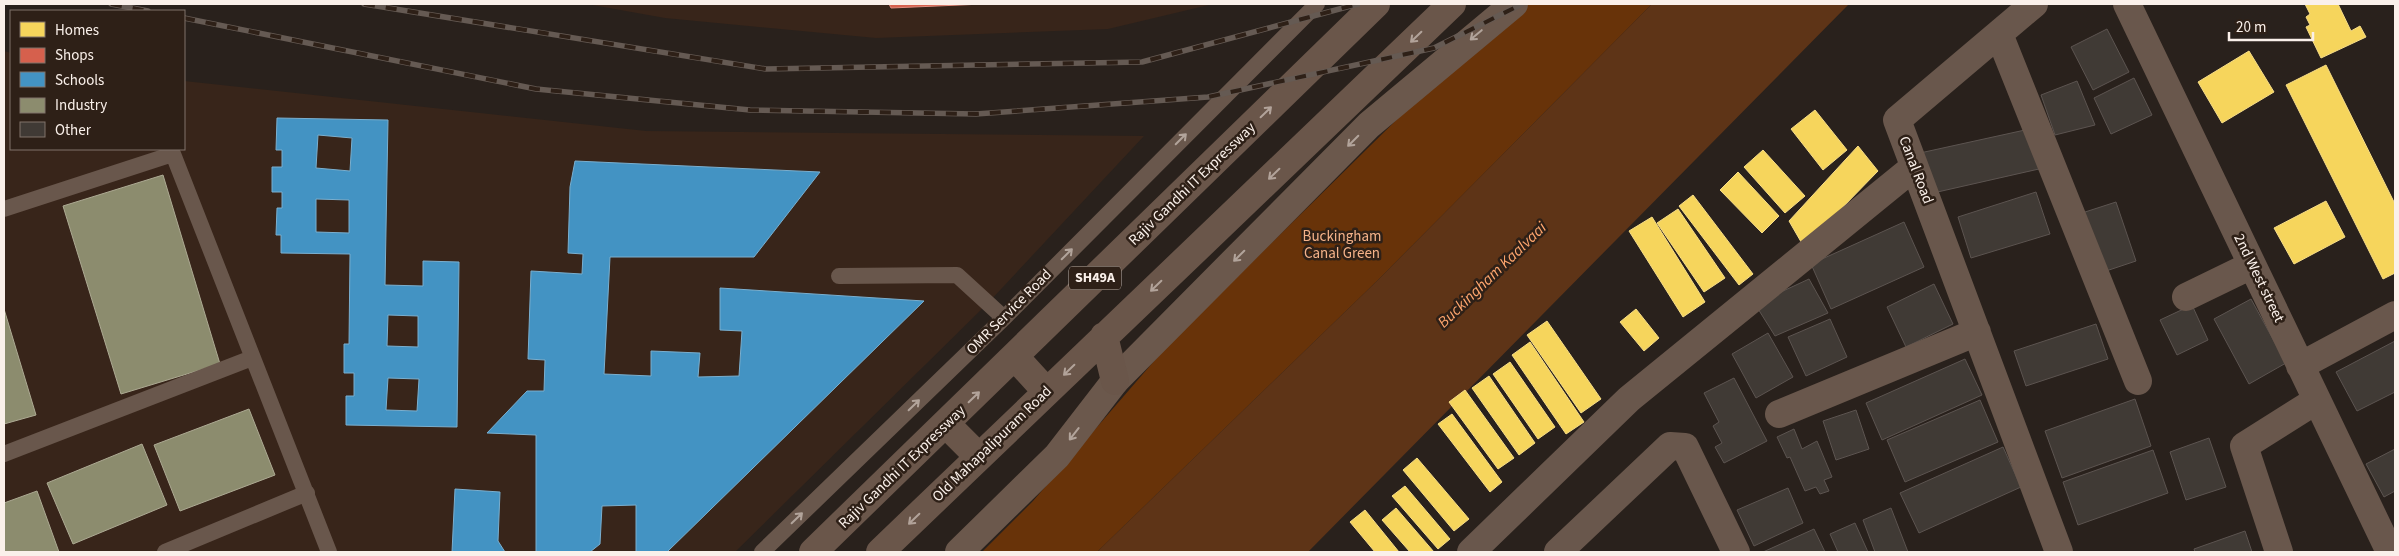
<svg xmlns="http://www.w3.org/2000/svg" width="2399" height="556" font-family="'Source Sans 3',sans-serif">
<rect width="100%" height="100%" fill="#29211c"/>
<path fill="#38251a" d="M587 4H1213L1108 29 876 38 665 18Z
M4 51 11 53V149H184V81L646 131 1144 136 988 303 735 552H4Z"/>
<path fill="#683309" d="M1518 4H1652L1378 280 1097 552H982L1033 501 1168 345 1438 79Z"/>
<path fill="#5e3417" d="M1652 4H1849L1308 552H1097L1378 280Z"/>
<path fill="#f6d55c" stroke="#f7dd87" d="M2305 4H2339H2338L2351 31 2360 26 2366 37 2321 58 2306 27 2310 25 2306 17 2310 14Z
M2249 51 2274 92 2222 123 2198 82Z
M2326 65 2395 204V273L2383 279 2286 85Z
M1815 110 1847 150 1823 170 1791 129Z
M1858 146 1878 171 1804 247 1789 221Z
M1763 150 1805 196 1785 213 1744 167Z
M1738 172 1779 216 1762 233 1720 190Z
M1693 195 1753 274 1739 285 1679 206Z
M2326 201 2345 237 2294 264 2274 228Z
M1678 209 1725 278 1704 292 1657 223Z
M1652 217 1705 302 1683 317 1629 231Z
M1636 309 1659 338 1644 351 1620 322Z
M1547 321 1601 399 1581 413 1527 335Z
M1530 342 1584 422 1566 434 1512 355Z
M1510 362 1555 427 1538 439 1493 374Z
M1489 376 1535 443 1519 455 1472 388Z
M1465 390 1514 458 1498 469 1449 402Z
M1452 414 1502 482 1490 492 1438 424Z
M1417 458 1469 519 1454 531 1403 470Z
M1405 486 1450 539 1438 549 1392 496Z
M1396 508 1434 552H1410L1382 520Z
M1365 510 1399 552H1375L1350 522Z"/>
<path fill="#d6604d" stroke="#e18b7c" d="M889 4H983L891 8Z"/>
<path fill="#4393c3" stroke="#7aafcf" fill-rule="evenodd" d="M277 118 388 120 385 285 423 286V261L459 262 457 427 346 425V396H354V373H344V344H349L350 254 281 253V235H276L277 208H282V192H272V167H282V150H276ZM318 135 352 138 350 171 316 168ZM316 199 349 200V233L316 232ZM388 315 418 316V347L387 346ZM388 378 419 379 417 411 386 410Z
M575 161 820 172 754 257H610L604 374 651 376V351L700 353 698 377 739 376 742 331 720 330V288L924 301 667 552H636V505L602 506 600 544 590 552H536V435L487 433 527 391H544L545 360 528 359 531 271 582 274 583 254 568 253 570 187Z
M455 489 500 492 498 541 505 552H452Z"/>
<path fill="#8c8c6e" stroke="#adaa93" d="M163 175 220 364 121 394 63 206Z
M4 309 36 415 4 424Z
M249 409 275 475 180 511 154 445Z
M142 444 167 505 73 544 47 483Z
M37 491 59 552H4V503Z"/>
<path fill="#403a35" stroke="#5c5450" d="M2107 29 2129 72 2093 90 2071 47Z
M2134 78 2152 115 2111 134 2094 98Z
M2077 81 2095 125 2055 135 2041 95Z
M2025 130 2039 169 1933 193 1920 153Z
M2036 192 2050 234 1971 258 1958 217Z
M2116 202 2136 261 2103 272 2082 213Z
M1904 222 1924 267 1831 309 1811 264Z
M1809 279 1828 313 1775 336 1755 304Z
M1934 284 1953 324 1906 347 1887 307Z
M2251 299 2286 363 2249 384 2214 319Z
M2192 305 2208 340 2177 355 2160 320Z
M1830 319 1847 357 1806 376 1788 337Z
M2096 324 2108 359 2026 386 2014 351Z
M1768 333 1793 377 1756 398 1732 354Z
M2395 341V392L2357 411 2336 372Z
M1965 359 1982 395 1882 440 1866 403Z
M1734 378 1767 441 1724 463 1715 447 1722 443 1713 426 1719 422 1704 393Z
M2135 399 2151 446 2062 478 2045 431Z
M1980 400 1998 442 1905 482 1887 440Z
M1856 410 1869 449 1836 460 1823 421Z
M1794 429 1802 449 1817 441 1832 477 1824 480 1829 491 1820 494 1816 487 1805 491 1790 457 1787 458 1777 437Z
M2209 438 2226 487 2186 500 2170 452Z
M2003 447 2021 487 1919 533 1900 493Z
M2395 449V491L2384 497 2366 464Z
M2153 450 2168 493 2078 525 2063 482Z
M1788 488 1803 523 1754 546 1737 510Z
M1891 508 1908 552H1875L1863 520Z
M1855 523 1868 552H1838L1830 534Z
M1814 529 1825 552H1763Z
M2245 531 2252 552H2195L2194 549Z"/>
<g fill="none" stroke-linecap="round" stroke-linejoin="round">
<path stroke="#69574c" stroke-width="16" d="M4 209 173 154 329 552
M839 276 957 275 1004 318
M4 454 252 358
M165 552 307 493
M762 552 1004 318 1317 4"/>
<path stroke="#69574c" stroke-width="28" d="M2034 4 1897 120 2059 552
M2127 4 2390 552
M1999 34 2138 381
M2186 297 2252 265
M2300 366 2395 315
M1779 414 1977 332
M1471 552 1629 399 1914 167
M1558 552 1670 446 1685 447 1736 552
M2279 552 2244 446 2317 400"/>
<path stroke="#6b584c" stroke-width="28" d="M959 552 1057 456 1115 381 1369 125 1514 4"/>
<path stroke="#6a564a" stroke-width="28" d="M1104 336 1115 381
M1015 357 1047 392
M946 424 979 457
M813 552 1376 4
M880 552 1452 4"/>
<defs>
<path id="rail" d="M111 4 148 11
M364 4 766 69 1142 62 1358 4
M184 18 536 89 750 110 976 114 1208 97 1434 48 1522 4"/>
</defs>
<use href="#rail" stroke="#655a53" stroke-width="5.5"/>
<use href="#rail" stroke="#2e2017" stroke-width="4" stroke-dasharray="11" stroke-linecap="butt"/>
</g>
<defs><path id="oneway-shaft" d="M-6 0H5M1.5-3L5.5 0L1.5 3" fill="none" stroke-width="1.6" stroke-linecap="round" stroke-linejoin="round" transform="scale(1.25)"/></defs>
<g stroke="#b2a49b">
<use href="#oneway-shaft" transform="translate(1476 35) rotate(140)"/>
<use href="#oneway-shaft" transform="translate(1181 139) rotate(-45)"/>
<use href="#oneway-shaft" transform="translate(1353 141) rotate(135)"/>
<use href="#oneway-shaft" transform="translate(1067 254) rotate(-45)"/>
<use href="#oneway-shaft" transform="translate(1239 256) rotate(135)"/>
<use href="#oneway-shaft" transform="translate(914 405) rotate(-44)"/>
<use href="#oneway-shaft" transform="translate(1074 434) rotate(128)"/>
<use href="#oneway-shaft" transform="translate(797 518) rotate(-44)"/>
</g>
<g stroke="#b2a39a">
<use href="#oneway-shaft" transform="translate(1416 37) rotate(136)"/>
<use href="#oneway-shaft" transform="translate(1266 112) rotate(-44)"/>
<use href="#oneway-shaft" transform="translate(1274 174) rotate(136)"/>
<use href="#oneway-shaft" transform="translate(1156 286) rotate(136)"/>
<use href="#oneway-shaft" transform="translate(1069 370) rotate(136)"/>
<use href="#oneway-shaft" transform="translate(974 397) rotate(-44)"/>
<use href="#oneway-shaft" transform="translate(914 519) rotate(136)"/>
</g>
<g text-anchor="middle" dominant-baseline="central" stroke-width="5" stroke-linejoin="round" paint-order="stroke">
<rect fill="#2e2017" stroke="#bdb2ab" stroke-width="1" x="1069" y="266.5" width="52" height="23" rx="4"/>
<g font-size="14" font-weight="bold" fill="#faf0ea">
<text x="1095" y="278">SH49A</text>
</g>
<g font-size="15" fill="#faf0ea" stroke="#2e2017">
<text transform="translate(1916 170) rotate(69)">Canal Road</text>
<text transform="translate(1192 184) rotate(-44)">Rajiv Gandhi IT Expressway</text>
<text transform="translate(2259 278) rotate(64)">2nd West street</text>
<text transform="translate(1009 312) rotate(-45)">OMR Service Road</text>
<text transform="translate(992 444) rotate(-44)">Old Mahapalipuram Road</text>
<text transform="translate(902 467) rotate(-44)">Rajiv Gandhi IT Expressway</text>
</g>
<g font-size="15" fill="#f5b289" stroke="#2e2017">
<text x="1342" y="236">Buckingham<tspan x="1342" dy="17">Canal Green</tspan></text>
</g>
<g font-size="16" font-style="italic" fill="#ffa66e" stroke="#2e2017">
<text transform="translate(1492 275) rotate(-44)">Buckingham Kaalvaai</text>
</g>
</g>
<rect width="2399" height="556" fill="none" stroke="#faf0ea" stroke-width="10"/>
<rect x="10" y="10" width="175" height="140" fill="#2e2017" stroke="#80736b"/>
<rect x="20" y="22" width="25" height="15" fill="#f6d55c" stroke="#80736b"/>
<text x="55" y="35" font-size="15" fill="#faf0ea">Homes</text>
<rect x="20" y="48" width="25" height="15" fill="#d6604d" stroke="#80736b"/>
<text x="55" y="60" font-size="15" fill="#faf0ea">Shops</text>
<rect x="20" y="72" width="25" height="15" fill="#4393c3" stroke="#80736b"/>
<text x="55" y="85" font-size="15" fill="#faf0ea">Schools</text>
<rect x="20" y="98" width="25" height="15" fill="#8c8c6e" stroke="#80736b"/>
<text x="55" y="110" font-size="15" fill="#faf0ea">Industry</text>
<rect x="20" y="122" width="25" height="15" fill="#403a35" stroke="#80736b"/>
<text x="55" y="135" font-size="15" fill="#faf0ea">Other</text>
<path d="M2229 32v8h84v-8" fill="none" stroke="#faf0ea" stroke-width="2.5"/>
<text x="2236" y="32" font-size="15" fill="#faf0ea" stroke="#2e2017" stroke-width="4" paint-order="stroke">20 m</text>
</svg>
